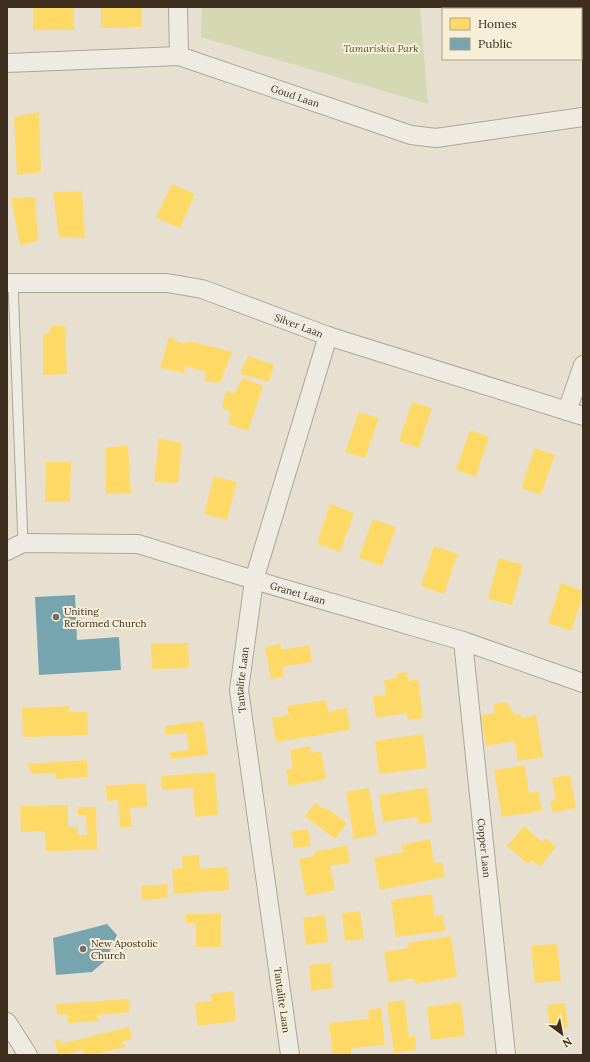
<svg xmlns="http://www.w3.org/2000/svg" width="590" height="1062" font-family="Lora,serif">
<rect width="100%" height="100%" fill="#e7e0d1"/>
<path fill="#d6d7b3" d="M202 7H420L428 104 201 37Z"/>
<path fill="#ffd966" d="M33 7H74V30H33Z
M101 7H142V27L101 28Z
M39 112 41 172 17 175 14 117Z
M172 184 195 194 180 228 156 218Z
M82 191 85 238 59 237 53 192Z
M35 197 38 241 20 245 11 198Z
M51 326H65L67 374 43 375V334L49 333Z
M169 337 184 344 188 341 232 352 220 383 205 381 206 372 184 366 185 373 160 368Z
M248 356 274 365 269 382 240 374Z
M243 378 263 386 248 431 228 424 231 412 222 408 226 390 233 395Z
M412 402 432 408 419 448 399 441Z
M359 412 379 418 365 458 345 452Z
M470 430 489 437 476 477 456 470Z
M159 438 182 443 178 483 154 482Z
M128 445 131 493 106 494V448Z
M535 448 555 455 541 495 521 488Z
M46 462H71L70 502H45Z
M214 476 237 482 227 520 204 514Z
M330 504 354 513 340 552 317 544Z
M373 519 396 527 382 566 359 558Z
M434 546 458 554 444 594 421 586Z
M499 558 523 565 512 605 488 599Z
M561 583 583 591V596L571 631 548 623Z
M151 643H188L189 668 152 669Z
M281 644V650L309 645 312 662 282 667 284 677 271 679 265 647Z
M407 672 408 681 418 679 423 718 408 720 407 713 376 718 373 696 386 695 384 680 397 678 396 674Z
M326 700 328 712 347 708 350 730 276 742 272 718 289 715 287 706Z
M506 702 515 715 521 714 522 718 536 715 543 757 518 761 515 741 486 746 481 716 495 713 494 704Z
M70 706 68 712H87L88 735 23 737 22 708Z
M203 721 208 755 171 759 170 752 189 750 187 733 166 735 165 726Z
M423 734 427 768 379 774 375 741Z
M310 746 311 753 321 751 326 779 289 786 286 770 293 768 290 750Z
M87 760 88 777 56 779V773L32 774 27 764Z
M525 765 529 793 538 791 542 811 502 817 494 770Z
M215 772 218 815 195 817 193 788 162 790 161 776Z
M570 775 576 808 553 813 550 801 556 800 552 778Z
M146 783 147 807 130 808 132 827H120L118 800 107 801 106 786Z
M369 788 377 835 354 839 346 792Z
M427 788 432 822 418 824 417 817 383 822 379 795Z
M315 803 325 810 326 808 347 823 335 839 305 816Z
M68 805V827H78V835H87L86 815H78V807H96L97 850 46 851 45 831 21 832 20 806Z
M524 826 542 842 546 838 556 847 540 867 531 860 528 864 507 846Z
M308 829 311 846 294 848 291 831Z
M430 839 434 863 442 862 445 877 380 890 374 858 403 852 401 845Z
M347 845 350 863 330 866 335 890 306 896 299 859 315 856 314 852Z
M199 855 200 869 228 867 229 890 174 894 172 869 183 868 182 856Z
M167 884 168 898 142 900 141 886Z
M432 894 434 916 443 915 445 931 396 937 391 900Z
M360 911 364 939 345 941 342 913Z
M186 914H221V947H196V923H186Z
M325 915 328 942 306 945 303 918Z
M451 936 457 977 415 984 414 978 389 983 384 952 409 948 408 943Z
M557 944 561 981 535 983 531 946Z
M331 963 333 988 311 991 309 965Z
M233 991 236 1021 198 1026 195 1003 212 1001 211 994Z
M129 999 130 1012 97 1015 98 1021 68 1023V1014L57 1015 56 1004Z
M404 1000 409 1037 415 1036 416 1050 394 1053 387 1003Z
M461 1002 465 1036 431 1040 427 1007Z
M565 1003 568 1028 550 1030 547 1005Z
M381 1008 385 1045 351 1048V1055H333L329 1023 369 1019 368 1010Z
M129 1027 132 1039 121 1042 126 1047 92 1055H84L83 1050 63 1055H58L55 1040 60 1039 61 1044Z"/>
<path fill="#76a5af" d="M75 595 77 640 119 637 121 670 39 675 35 597Z
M107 924 117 935 106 960 92 972 56 975 53 938Z"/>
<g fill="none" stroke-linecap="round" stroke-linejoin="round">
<defs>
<path id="service" d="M13 283 23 543"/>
<g id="minor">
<path d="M178 7 179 56"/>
<path id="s1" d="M7 63 179 56 411 135 436 138 583 117"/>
<path id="s2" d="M7 283H167L202 289 328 336 583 416"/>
<path d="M567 411 583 365"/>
<path id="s3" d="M7 551 23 543 138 544 254 580 463 641 583 683"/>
<path id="s4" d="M463 641 506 1055"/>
<path d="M7 1022 28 1055"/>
<path id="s5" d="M290 1055 239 690 254 580 328 336"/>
</g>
</defs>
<use href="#service" stroke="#ada599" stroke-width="11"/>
<use href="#minor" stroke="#ada599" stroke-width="20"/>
<use href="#service" stroke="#efebe3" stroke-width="9"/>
<use href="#minor" stroke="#efebe3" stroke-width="18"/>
</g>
<g fill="#786c5e" stroke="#f7eed8" stroke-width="1.5">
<circle cx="56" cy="617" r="4"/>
<circle cx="83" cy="949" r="4"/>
</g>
<g text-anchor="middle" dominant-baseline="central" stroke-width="4" stroke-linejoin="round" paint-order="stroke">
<g font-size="10" font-style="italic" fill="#4d5a26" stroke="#f7eed8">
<text x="381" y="48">Tamariskia Park</text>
</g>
<g font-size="10" fill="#3d2e20" stroke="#f7eed8">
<text stroke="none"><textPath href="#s1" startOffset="295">Goud Laan</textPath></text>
<text stroke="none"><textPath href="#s2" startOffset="299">Silver Laan</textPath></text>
<text stroke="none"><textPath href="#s3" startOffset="300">Granet Laan</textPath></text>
<text stroke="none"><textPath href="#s5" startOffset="379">Tantalite Laan</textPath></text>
<text stroke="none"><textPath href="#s4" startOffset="208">Copper Laan</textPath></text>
<text transform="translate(282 1000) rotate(82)">Tantalite Laan</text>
</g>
<g font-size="10" fill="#3d2e20" stroke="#f7eed8" text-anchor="start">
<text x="64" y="611">Uniting<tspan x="64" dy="12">Reformed Church</tspan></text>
<text x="91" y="943">New Apostolic<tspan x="91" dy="12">Church</tspan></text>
</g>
</g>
<rect width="590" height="1062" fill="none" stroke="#3d2e20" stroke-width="16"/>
<rect x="442" y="8" width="140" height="52" fill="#f7eed8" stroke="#ada18e"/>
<rect x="450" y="18" width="20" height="12" fill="#ffd966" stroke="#ada18e"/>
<text x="478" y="28" font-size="12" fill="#3d2e20">Homes</text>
<rect x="450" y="38" width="20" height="12" fill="#76a5af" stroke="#ada18e"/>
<text x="478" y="48" font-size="12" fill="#3d2e20">Public</text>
<g transform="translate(562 1034) rotate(148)" stroke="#f7eed8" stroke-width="3" paint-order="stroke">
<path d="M0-3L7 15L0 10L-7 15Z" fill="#3d2e20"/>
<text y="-6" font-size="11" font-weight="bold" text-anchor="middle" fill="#3d2e20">N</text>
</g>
</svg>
